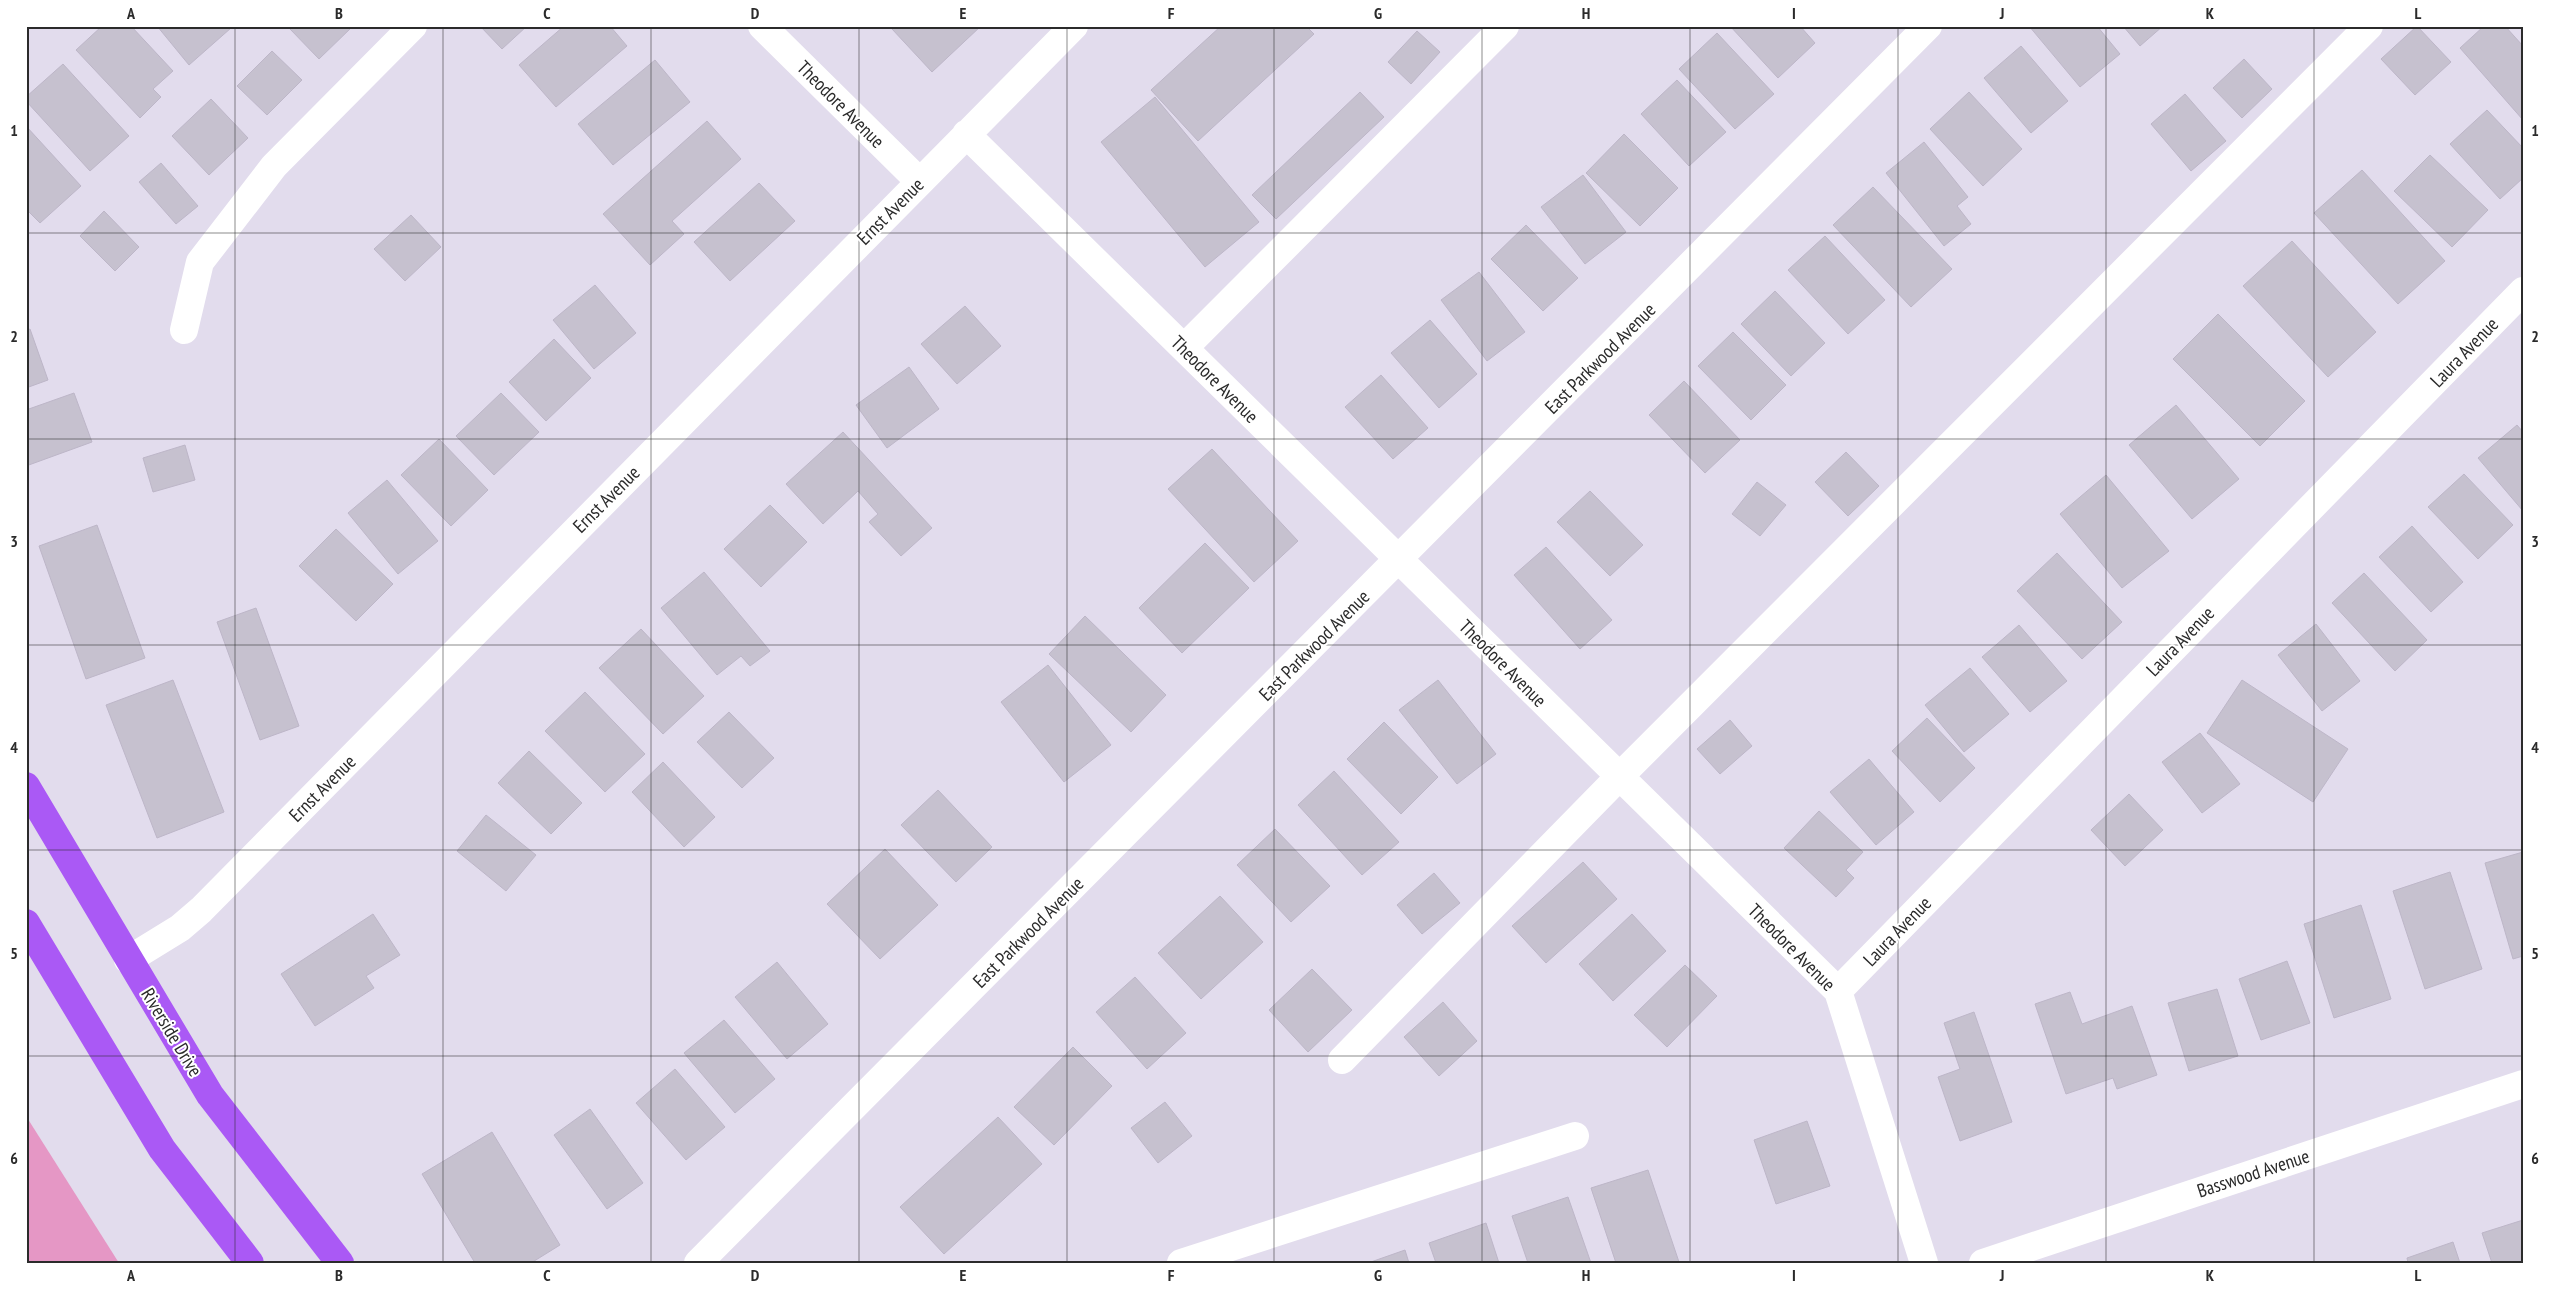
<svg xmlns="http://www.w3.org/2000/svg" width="2549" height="1289" font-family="'PT Sans Narrow',sans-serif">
<rect width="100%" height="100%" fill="#e2dced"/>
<path fill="#e597c5" d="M26 1116 119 1263H26Z"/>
<path fill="#c6c1cf" stroke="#bdb6c8" d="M102 26H131L173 71 153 89 161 97 140 118 76 50Z
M157 26H230L231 28 189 65Z
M293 26H351L352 27 319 59 290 29Z
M480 26H527L502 49Z
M564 26H610L627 46 556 107 519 65Z
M895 26H981L932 72 892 29Z
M1221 26H1306L1314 34 1198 141 1151 90Z
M1730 26H1800L1815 43 1778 78Z
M2029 26H2097L2120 54 2080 87Z
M2123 26H2163L2140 46Z
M2417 26 2451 62 2415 95 2381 59Z
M2484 26H2505L2523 46V120L2460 48Z
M1417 31 1440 52 1411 84 1388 62Z
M1717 33 1774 94 1735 129 1679 69Z
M2021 46 2068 101 2031 133 1984 78Z
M272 51 302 80 267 115 237 86Z
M2244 59 2272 89 2242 118 2213 88Z
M655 60 690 102 613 165 578 124Z
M63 64 129 136 90 171 26 101V97Z
M1677 80 1726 132 1689 166 1641 114Z
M1360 92 1384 117 1276 219 1252 195Z
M1969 92 2022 149 1983 186 1930 129Z
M2185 94 2226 141 2191 171 2151 124Z
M1155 97 1259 222 1205 267 1101 142Z
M211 99 248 138 209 175 172 136Z
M2487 110 2523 148V178L2500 199 2450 144Z
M707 121 741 159 672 221 684 234 650 265 603 214Z
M26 126 81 186 40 223 26 209Z
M1624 134 1678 188 1640 226 1586 173Z
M1924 142 1968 197 1957 206 1971 224 1944 246 1886 173Z
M2430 155 2488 210 2452 247 2394 191Z
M161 163 198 206 176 224 139 182Z
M2362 170 2445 261 2398 304 2314 213Z
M1583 175 1626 232 1585 264 1541 207Z
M759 183 795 221 730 281 694 242Z
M1873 187 1952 269 1911 307 1833 225Z
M104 211 139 247 115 271 80 236Z
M411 215 441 247 405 281 374 249Z
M1526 225 1578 278 1543 311 1491 259Z
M1825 236 1885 300 1848 334 1788 270Z
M2292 241 2376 332 2328 377 2243 286Z
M1479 272 1525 332 1487 361 1441 300Z
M595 285 636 333 594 369 553 320Z
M1775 291 1825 343 1791 376 1741 324Z
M965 306 1001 346 957 384 921 344Z
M2218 314 2305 401 2260 446 2173 359Z
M1430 320 1477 374 1439 408 1391 353Z
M30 329 48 380 26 388V331Z
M1733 332 1786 385 1751 420 1698 366Z
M554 339 591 378 546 421 509 382Z
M909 367 939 409 887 448 856 405Z
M1381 375 1428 428 1393 459 1345 407Z
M1684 381 1740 440 1705 473 1649 415Z
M74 393 92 442 26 466V410Z
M501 393 539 432 494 475 456 436Z
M2176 405 2239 479 2192 519 2129 445Z
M2517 425 2523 432V511L2478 458Z
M843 432 932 528 901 556 869 522 878 514 858 491 823 524 786 484Z
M439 439 488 490 451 526 401 475Z
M185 445 195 480 153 492 143 458Z
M1212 449 1298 541 1254 582 1168 489Z
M1846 452 1879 486 1848 516 1815 482Z
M2464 474 2513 525 2478 559 2428 507Z
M2106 475 2169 551 2122 588 2060 514Z
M387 480 438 541 398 574 348 513Z
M1757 482 1786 505 1760 536 1732 514Z
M1590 491 1643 545 1610 576 1557 522Z
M770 505 807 542 761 587 724 549Z
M97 525 145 658 86 679 39 546Z
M2412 526 2463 582 2431 612 2379 557Z
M336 529 393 584 356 621 299 566Z
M1205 543 1249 588 1182 653 1139 608Z
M1546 547 1612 620 1580 649 1514 575Z
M2057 553 2122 622 2082 659 2017 591Z
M704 572 770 651 750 666 741 656 717 675 661 608Z
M2364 573 2427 640 2395 671 2332 603Z
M256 608 299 726 260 740 217 622Z
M1085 616 1166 695 1131 732 1049 654Z
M2316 624 2360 681 2322 711 2278 655Z
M2019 625 2067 681 2030 712 1982 657Z
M641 629 704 696 663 734 599 668Z
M1048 665 1111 745 1064 782 1001 702Z
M1970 668 2009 714 1964 752 1925 705Z
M173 680 224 812 157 838 106 705Z
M1438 680 1496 754 1457 784 1399 710Z
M2242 680 2348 749 2313 802 2207 733Z
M585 692 645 754 605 792 545 731Z
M729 712 774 758 742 788 697 742Z
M1927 718 1975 768 1940 802 1892 751Z
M1730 720 1752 746 1720 774 1697 749Z
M1384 722 1438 777 1401 814 1347 759Z
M2200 733 2240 784 2202 813 2162 762Z
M529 751 582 803 551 834 498 783Z
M1869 759 1914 812 1876 845 1830 792Z
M663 762 715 817 684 847 632 792Z
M1334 771 1399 842 1362 875 1298 805Z
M938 790 992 847 956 882 901 825Z
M2129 794 2163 830 2125 866 2091 830Z
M1819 811 1863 852 1846 870 1854 878 1836 897 1784 848Z
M486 815 536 855 506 891 457 851Z
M1275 829 1330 886 1291 922 1237 865Z
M885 849 938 905 880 959 827 904Z
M2523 852V956L2513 959 2485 863Z
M1583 862 1617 899 1546 963 1512 926Z
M2450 872 2482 969 2425 989 2393 891Z
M1434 873 1460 903 1422 934 1397 905Z
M1220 896 1263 942 1201 999 1158 953Z
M2361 905 2391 999 2334 1018 2304 924Z
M373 914 400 955 366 976 374 988 315 1026 281 974Z
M1632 914 1666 951 1613 1001 1579 964Z
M2287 961 2310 1023 2261 1040 2239 979Z
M777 962 828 1024 787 1059 735 997Z
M1685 965 1717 996 1667 1047 1634 1015Z
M1312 969 1352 1010 1308 1052 1269 1010Z
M1135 977 1186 1033 1147 1069 1096 1012Z
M2217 989 2238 1056 2189 1071 2168 1003Z
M2070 992 2082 1024 2132 1006 2157 1075 2117 1089 2113 1078 2066 1094 2035 1004Z
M1443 1002 1477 1041 1439 1076 1404 1037Z
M1974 1012 2012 1122 1960 1141 1938 1077 1960 1069 1944 1023Z
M724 1020 775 1079 735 1113 684 1053Z
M1073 1047 1112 1086 1054 1145 1014 1107Z
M675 1069 725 1127 686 1160 636 1103Z
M1165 1102 1192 1136 1158 1163 1131 1128Z
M590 1109 643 1183 607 1209 554 1135Z
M998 1117 1042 1164 944 1254 900 1207Z
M1807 1121 1830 1186 1776 1204 1754 1140Z
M492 1132 560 1245 531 1263H475L422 1174Z
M1648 1170 1679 1262 1616 1263 1591 1188Z
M1568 1197 1591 1263H1528L1512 1216Z
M2523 1220V1263H2492L2482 1233Z
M1486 1223 1499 1263H1436L1429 1243Z
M2453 1242 2460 1263H2408L2407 1258Z
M1405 1250 1409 1263H1368Z"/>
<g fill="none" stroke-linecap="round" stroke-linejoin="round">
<path stroke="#fff" stroke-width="28" d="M762 26 919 181
M966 134 1838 991 1924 1263
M184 330 200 262 274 166 413 26
M1184 348 1505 26
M128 960 180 928 201 910 1074 26
M1838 991 2523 291
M1342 1060 1619 777 2369 26
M698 1263 1928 26
M1181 1263 1575 1136
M1983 1263 2523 1084"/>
<path stroke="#aa59f5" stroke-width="28" d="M26 786 210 1095 340 1263
M26 923 162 1149 250 1263"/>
</g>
<path fill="none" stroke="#2b2b2b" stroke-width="1" stroke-opacity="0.55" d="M235 26V1263M443 26V1263M651 26V1263M859 26V1263M1067 26V1263M1274 26V1263M1482 26V1263M1690 26V1263M1898 26V1263M2106 26V1263M2314 26V1263M26 233H2523M26 439H2523M26 645H2523M26 850H2523M26 1056H2523"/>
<g text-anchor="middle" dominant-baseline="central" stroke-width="4" stroke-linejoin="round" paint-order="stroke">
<g font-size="19" fill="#2b2b2b" stroke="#fff">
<text transform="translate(841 104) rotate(45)">Theodore Avenue</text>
<text transform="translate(890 211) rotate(-45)">Ernst Avenue</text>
<text transform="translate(2464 352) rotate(-46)">Laura Avenue</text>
<text transform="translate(1600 358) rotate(-45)">East Parkwood Avenue</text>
<text transform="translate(1215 379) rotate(45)">Theodore Avenue</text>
<text transform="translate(606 499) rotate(-45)">Ernst Avenue</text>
<text transform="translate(2180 641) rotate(-46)">Laura Avenue</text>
<text transform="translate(1314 645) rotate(-45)">East Parkwood Avenue</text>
<text transform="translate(1503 663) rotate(45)">Theodore Avenue</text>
<text transform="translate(322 788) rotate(-45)">Ernst Avenue</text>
<text transform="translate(1897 931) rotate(-46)">Laura Avenue</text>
<text transform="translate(1028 932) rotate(-45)">East Parkwood Avenue</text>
<text transform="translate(1792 947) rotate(45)">Theodore Avenue</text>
<text transform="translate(172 1032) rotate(59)">Riverside Drive</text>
<text transform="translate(2253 1173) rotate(-18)">Basswood Avenue</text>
</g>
</g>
<rect width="2549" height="1289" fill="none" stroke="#ffffff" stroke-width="55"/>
<rect x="28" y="28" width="2494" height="1234" fill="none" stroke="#2b2b2b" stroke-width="2"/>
<g font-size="16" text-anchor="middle" font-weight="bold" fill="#2b2b2b">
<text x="131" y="19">A</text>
<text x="339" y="19">B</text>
<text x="547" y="19">C</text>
<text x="755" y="19">D</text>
<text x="963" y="19">E</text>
<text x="1171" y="19">F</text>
<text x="1378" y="19">G</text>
<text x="1586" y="19">H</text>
<text x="1794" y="19">I</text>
<text x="2002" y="19">J</text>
<text x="2210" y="19">K</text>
<text x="2418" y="19">L</text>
<text x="14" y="136">1</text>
<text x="2535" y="136">1</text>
<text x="14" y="342">2</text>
<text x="2535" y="342">2</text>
<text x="14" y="547">3</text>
<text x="2535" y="547">3</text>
<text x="14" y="753">4</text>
<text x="2535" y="753">4</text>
<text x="14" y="959">5</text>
<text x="2535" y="959">5</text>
<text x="14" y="1164">6</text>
<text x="2535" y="1164">6</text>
<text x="131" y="1281">A</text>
<text x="339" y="1281">B</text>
<text x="547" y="1281">C</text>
<text x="755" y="1281">D</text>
<text x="963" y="1281">E</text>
<text x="1171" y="1281">F</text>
<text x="1378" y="1281">G</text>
<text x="1586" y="1281">H</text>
<text x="1794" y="1281">I</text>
<text x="2002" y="1281">J</text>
<text x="2210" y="1281">K</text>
<text x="2418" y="1281">L</text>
</g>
</svg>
